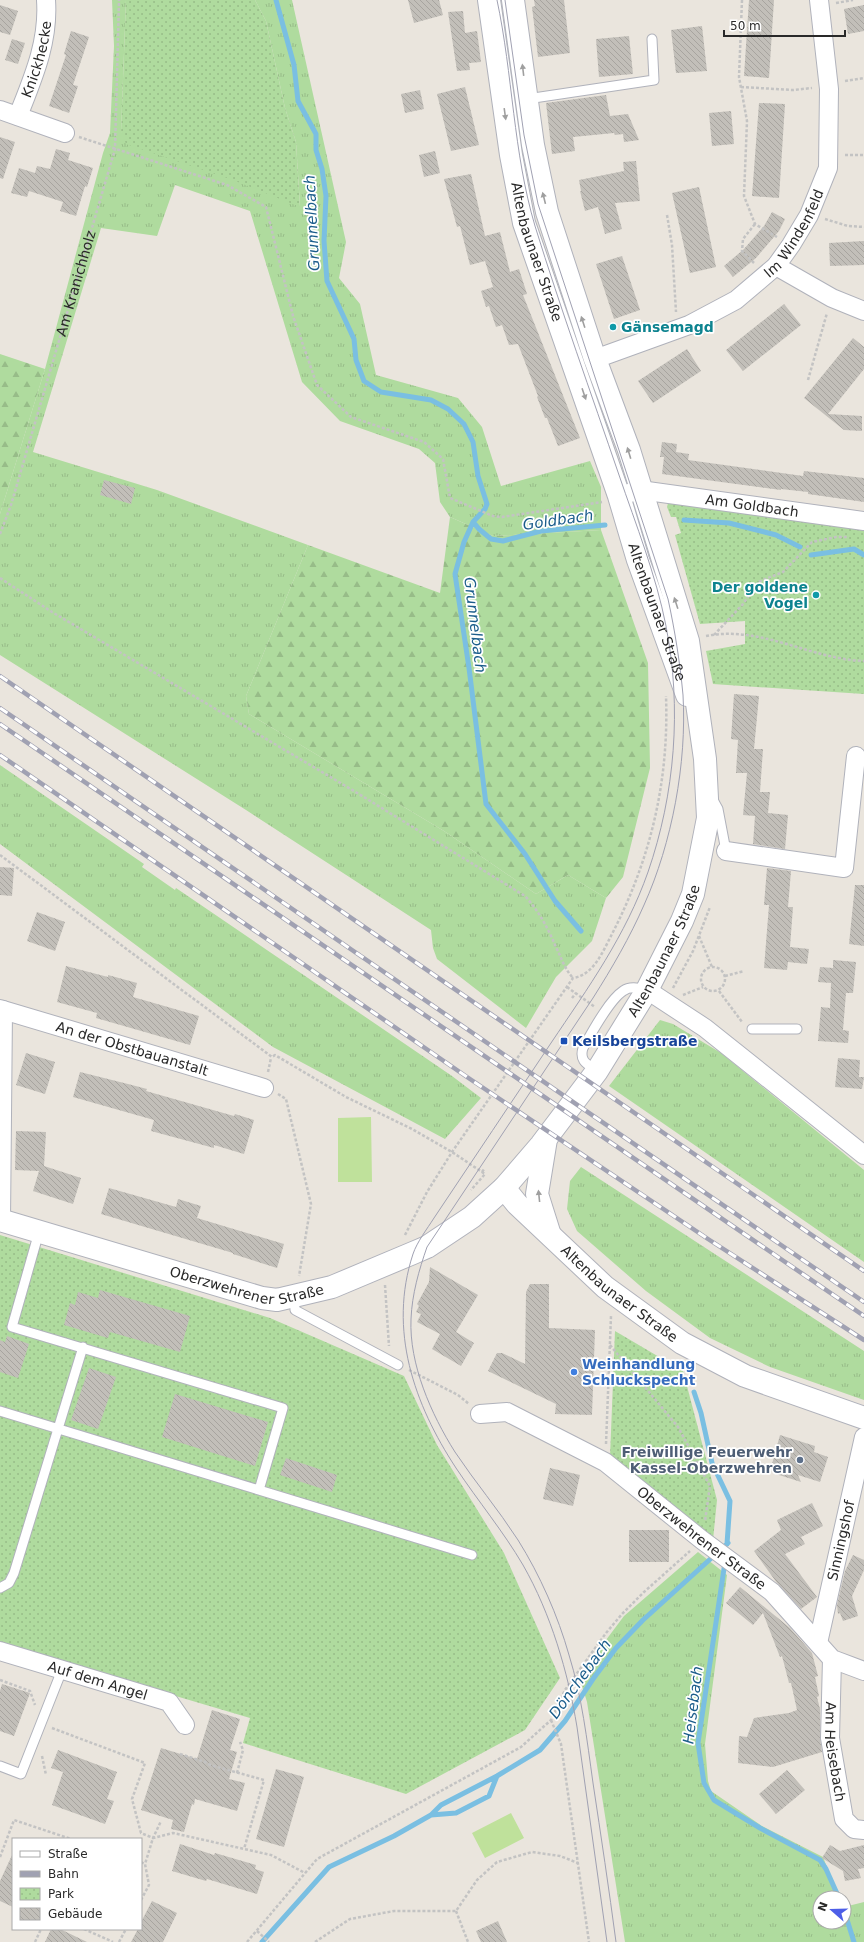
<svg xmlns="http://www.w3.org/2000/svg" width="864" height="1942" font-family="'DejaVu Sans',sans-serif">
<defs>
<pattern id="grass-tufts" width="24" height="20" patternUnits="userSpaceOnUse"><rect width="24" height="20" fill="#afdb9e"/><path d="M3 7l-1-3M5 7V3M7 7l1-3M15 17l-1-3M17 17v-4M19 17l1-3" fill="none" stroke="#97bc88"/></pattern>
<pattern id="forest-firs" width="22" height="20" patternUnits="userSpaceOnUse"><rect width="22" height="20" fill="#afdb9e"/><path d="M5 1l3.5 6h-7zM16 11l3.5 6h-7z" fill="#97bc88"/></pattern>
<pattern id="park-dots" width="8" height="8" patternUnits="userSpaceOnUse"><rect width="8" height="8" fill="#afdb9e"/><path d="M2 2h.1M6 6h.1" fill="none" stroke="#97bc88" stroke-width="1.8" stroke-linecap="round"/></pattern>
<pattern id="building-back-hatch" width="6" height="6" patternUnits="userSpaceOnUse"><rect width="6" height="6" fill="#c2bfb9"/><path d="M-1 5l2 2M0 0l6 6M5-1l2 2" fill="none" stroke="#a7a49f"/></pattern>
</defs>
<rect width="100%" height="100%" fill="#eae5dd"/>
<path fill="url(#grass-tufts)" d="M112 0H126L121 132 300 206 296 142 285 108 266 21 255 0H292L346 242 339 278 360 304 376 375 458 398 482 427 501 486 590 461 601 487V530L493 536 450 517 440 502 435 463 419 449 340 421 302 382 250 211 175 185 157 236 101 228 33 452 157 490 308 545 246 696 249 714 444 831 536 894 568 875 606 898 592 941 556 977 526 1028 437 959 433 948 431 930 246 810 0 655V514L45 369 103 153 110 133 114 46Z
M0 765 144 864 142 867 175 890 176 888 452 1076 481 1098 445 1139 273 1047 0 844Z
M660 1020 673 1024 721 1053 864 1170V1262L609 1086Z
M581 1167 864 1351V1400L770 1367 710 1338 646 1291 577 1231 567 1209 570 1181Z
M698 1552 727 1575 705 1744 708 1781 711 1791 762 1826 823 1857 839 1898H820V1922H844V1907L864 1902V1942H625L587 1702 579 1676 624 1616Z"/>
<path fill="url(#forest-firs)" d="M0 354 45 369 0 514Z
M450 517 493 536 601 530 648 663 650 768 623 877 606 898 568 875 536 894 444 831 249 714 246 696 308 545 440 593Z"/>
<path fill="url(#park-dots)" d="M126 0H255L266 21 285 108 296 142 300 207 233 180 126 144 121 132Z
M670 501 864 528V694L713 684 706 651 745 644V621L700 624 675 535 681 533 676 517H671L667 507 668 503Z
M0 1235 270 1318 404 1376 437 1445 504 1553 560 1678 525 1730 406 1794 243 1743 250 1718 0 1644Z
M615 1331 683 1371 717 1500 713 1540 610 1457Z"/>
<path fill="#bfe19b" d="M371 1117 372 1182H338V1118Z
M511 1813 524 1838 485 1858 472 1833Z"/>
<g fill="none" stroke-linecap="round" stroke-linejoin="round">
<path stroke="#7abfe2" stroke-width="5" d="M276 0 294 65 298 101 316 134V150L322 169 326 196 324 241 327 281 354 339 356 360 364 381 381 392 431 400 448 409 464 424 473 442 478 476 487 504 485 509 473 522 464 542 455 574 469 668 486 804 525 854 555 901 581 931
M684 520 729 523 776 535 800 547
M473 522 479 529 491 539 503 541 541 531 605 525
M811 555 854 549 864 555
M694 1392 701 1413 712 1463 730 1501 727 1544
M725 1562 698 1743 704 1783 714 1800 760 1828 820 1860 826 1869 839 1898
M431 1815 456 1813 489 1796 497 1776
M844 1910 854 1942
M262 1942 329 1867 394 1836 431 1815 441 1805 497 1776 540 1750 565 1721 593 1679 616 1648 643 1620 728 1543"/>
</g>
<path fill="url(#building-back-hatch)" d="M408 0H439L443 15 414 23Z
M534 0H564L570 53 538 57 532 7 535 6Z
M749 0H774L769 78 744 76Z
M0 5 18 11 10 35 0 32Z
M864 5V31L848 34 844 9Z
M463 11 465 33 477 31 481 62 469 63 470 70 457 71 448 12Z
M702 26 707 71 676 73 671 30Z
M71 31 89 37 73 85 78 86 69 113 49 106 66 55 64 54Z
M629 36 633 74 599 77 596 39Z
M12 39 25 43 18 64 5 60Z
M465 87 479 145 451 151 437 94Z
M420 90 424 109 405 113 401 94Z
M606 95 610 116 628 114 639 140 624 142 623 134 615 135 614 133 573 137 575 151 552 154 546 103Z
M759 103 785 104 779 198 752 196Z
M731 111 734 144 712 146 709 113Z
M0 137 15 142 3 179 0 178Z
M56 149 70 153 68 160 93 168 87 187 85 186 76 216 60 211 63 202 29 191 27 197 11 193 19 168 35 173 37 166 50 169Z
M435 151 440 173 424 177 419 155Z
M636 161 640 201 615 203 622 229 605 234 598 207 585 211 580 191H581L579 180 624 171 623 162Z
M471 174 485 236 500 232 510 272 519 269 527 294 523 295 580 438 558 446 547 418H545L537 397 538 396 518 344 509 345 502 325 496 327 489 306 486 307 481 291 493 287 485 261 470 265 460 226 457 227 444 179Z
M699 187 716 267 690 273 672 193Z
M772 212 785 219 779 231 756 258 733 277 724 266 744 249 764 226Z
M864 241V265L830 266 829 243Z
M622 256 640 310 614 319 596 264Z
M784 304 801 325 743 371 726 350Z
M853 338 864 347V369L828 414 862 416V431L844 430 804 398Z
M687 349 701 371 653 403 638 381Z
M662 442 677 444 676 452 689 454 688 460 803 476 804 471 864 478V502L808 494V492L781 489V490L662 474 664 457H660Z
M104 480 135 488 131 504 100 495Z
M734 694 759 696 754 749H763L760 792H770L768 813 788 815 785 849 753 844 755 816 743 815 747 773H736L738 740 731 739Z
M0 867 14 868 12 896 0 895Z
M767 868 791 871 788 907H793L790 947 809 949 807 964 788 962 787 970 764 968 769 905H764Z
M855 885H864V946L849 944Z
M37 912 65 922 55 951 27 941Z
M833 960 856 962 853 993H846L843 1030 849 1031 848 1043 818 1041 821 1007 830 1008 831 983 818 982 820 967 833 968Z
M66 966 108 977V975L137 983 133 997 199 1016 190 1045 96 1018 97 1013 57 1002Z
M26 1053 55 1062 45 1094 16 1085Z
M838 1058 860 1060 859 1077H864L862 1089 835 1087Z
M80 1072 128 1084 147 1089 146 1091 234 1116 235 1114 254 1120 244 1154 214 1145V1148L151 1131 154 1120 73 1097Z
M16 1131 46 1132 44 1166 81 1178 73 1204 33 1191 39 1171 15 1170Z
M109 1188 176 1207 178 1199 201 1206 197 1218 284 1244 277 1268 233 1254V1253L101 1214Z
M430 1267 478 1295 456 1332 474 1343 461 1366 432 1349 440 1334 417 1322 421 1314 416 1312 419 1306 417 1304 429 1282Z
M530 1284H549V1328L595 1330 592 1415 555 1414 556 1404 488 1371 497 1353H502L525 1364 526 1292Z
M100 1290 190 1316 180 1352 110 1332 108 1338 64 1325 70 1303 75 1305 78 1292 98 1298Z
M7 1336 29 1344 18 1378 0 1372V1340L5 1342Z
M89 1368 116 1377 98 1429 71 1420Z
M175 1394 268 1422 255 1466 162 1437Z
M780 1435 815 1446 814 1452 828 1457 820 1482 798 1475 801 1482 776 1474 778 1466 772 1464Z
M286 1458 337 1475 332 1492 280 1475Z
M550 1468 580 1475 573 1506 543 1499Z
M812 1503 823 1526 801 1537 805 1544 785 1554 817 1597 801 1609 777 1583 754 1551 781 1530 777 1520Z
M629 1530H669V1562H629Z
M853 1555 864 1560V1570L852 1596 858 1616 843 1621 840 1613 838 1614 837 1605 845 1571Z
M740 1587 790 1628 812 1653 818 1676 815 1677 819 1696 817 1697 820 1709V1738L822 1752 773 1767 738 1763 739 1736 747 1737 754 1718 789 1713 797 1710 791 1683H789L782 1656 780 1657 763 1613 753 1625 726 1603Z
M2 1684 30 1693 14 1736 0 1731V1691Z
M212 1710 240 1719 230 1750 237 1752 229 1779 245 1783 237 1811 195 1799 194 1805 192 1804 184 1832 171 1829 173 1820 141 1810 161 1748 197 1759Z
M58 1750 117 1772 107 1799 114 1801 105 1824 52 1805 63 1772 51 1768Z
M276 1769 304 1777 284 1847 256 1839Z
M787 1770 805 1790 776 1814 759 1794Z
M180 1844 214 1855 215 1853 256 1865 255 1869 264 1872 257 1894 207 1879 206 1881 172 1871Z
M830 1845 840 1851 864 1845V1868L858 1869 861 1878 845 1881 843 1871 822 1858Z
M13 1853V1907L0 1901V1881Z
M152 1901 177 1913 163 1942H131L138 1929H141V1922Z
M498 1921 507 1942H481L476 1931Z
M51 1929H60L87 1942H45Z"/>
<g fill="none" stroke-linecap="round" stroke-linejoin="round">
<defs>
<path id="lane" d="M527 99 654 80 652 39
M713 800 718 809 726 851
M752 1029H797
M597 1071C587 1064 579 1061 583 1048 591 1034 609 1000 623 991 630 986 638 988 647 990
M39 1232 12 1327 283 1408 259 1490
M294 1296 295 1310 398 1365
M0 1411 472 1555
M0 1588 9 1583 14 1573 83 1347
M0 1766 21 1774 62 1670"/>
<g id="street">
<path d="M0 110 65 133"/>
<path id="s2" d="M18 116C33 78 49 42 46 0"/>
<path d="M776 266 832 298 864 311"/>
<path id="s3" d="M595 359 689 325 736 300 776 266 791 245 809 215 828 168 829 89 819 0"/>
<path id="s4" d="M619 496 640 490 864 521"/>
<path d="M726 851 844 868 856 756"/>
<path d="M647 990 705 1028 864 1155"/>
<path id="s5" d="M0 1009 264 1088"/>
<path d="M1 1221 3 1010"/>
<path id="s6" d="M480 1414 507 1412 605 1462 702 1540 772 1592 832 1659 864 1671"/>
<path id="s7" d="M818 1643 864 1437"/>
<path id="s8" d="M0 1651 169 1702 185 1725"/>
<path id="s9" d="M832 1659 830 1738 844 1819 854 1829 864 1830"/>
</g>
<g id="secondary">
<path id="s10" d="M489 0 511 155 524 223 619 496 638 560 687 695"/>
<path d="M546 1139 537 1194 549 1232"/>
<path id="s11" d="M504 1188 517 1204 605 1287 682 1343 745 1376 864 1418"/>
<path id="s12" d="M0 1220 262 1298 277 1300 332 1287 413 1253 427 1247 472 1217 504 1188 541 1145 597 1071 647 990 682 921 693 894 708 818 705 759 688 641 629 450 595 359 547 212 533 145 513 0"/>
</g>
</defs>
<use href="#lane" stroke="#b0b2bb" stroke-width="11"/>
<use href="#street" stroke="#b0b2bb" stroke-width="20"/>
<use href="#secondary" stroke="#b0b2bb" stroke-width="24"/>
<g stroke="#c3c3c3" stroke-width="2.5" stroke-dasharray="3 2" stroke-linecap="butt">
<path d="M742 0 739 77 747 121 744 196 755 224 777 237"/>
<path d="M836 3 853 0"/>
<path d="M845 81 864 78"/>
<path d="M741 87 793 90 812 88"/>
<path d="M79 137 227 185 266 207 293 316 317 385 351 417 424 442 443 459 450 498 493 516 502 517 602 502"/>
<path d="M845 155H864"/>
<path d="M667 215 672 245 676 312"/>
<path d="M825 219 848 226 864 227"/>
<path d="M754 263 742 251 743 239 755 224"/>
<path d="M808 380 827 313"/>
<path id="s1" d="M0 534 11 505 115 149 119 0"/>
<path d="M0 578 52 612 354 791 525 896C538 910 548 928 555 945 561 957 564 968 573 978"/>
<path d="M714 635 743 604 758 582 783 572 812 542 836 537H849"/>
<path d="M706 636C761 625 810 659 864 661"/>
<path d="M0 855 272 1057 275 1055 346 1097 412 1129 452 1152 485 1174 471 1190"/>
<path d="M699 936 712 967"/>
<circle cx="713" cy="979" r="12"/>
<path d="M725 976 744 971"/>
<path d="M567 987 595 1007"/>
<path d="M673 988 693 951 710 907"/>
<path d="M719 991 742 1022"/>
<path d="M683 995 703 987"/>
<path d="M572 998 576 993"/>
<path d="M268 1072 271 1058"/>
<path d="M278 1094 286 1099 311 1204 299 1276"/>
<path d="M482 1172 485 1168"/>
<path d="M405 1235 427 1192 452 1152 573 978C594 975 603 951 612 934 651 858 669 781 666 696"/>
<path d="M385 1285 389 1346"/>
<path d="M610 1345 678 1427 710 1486 705 1521"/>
<path d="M409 1370 458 1395 469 1404"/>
<path d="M606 1444 611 1316"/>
<path d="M0 1680 30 1691 35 1705"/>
<path d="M551 1720 561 1744 589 1942"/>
<path d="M52 1728 145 1763 132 1799 141 1833 153 1838 161 1821"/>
<path d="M180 1754 205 1762 210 1765 264 1780 244 1849"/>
<path d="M42 1756 46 1775"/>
<path d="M237 1773 243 1750 240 1742"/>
<path d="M0 1857 14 1820 71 1839"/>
<path d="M141 1862 145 1864"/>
<path d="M141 1900 149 1885 145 1864 153 1838 173 1833 271 1855 305 1873"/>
<path d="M456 1911 468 1942"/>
<path d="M84 1929 113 1942"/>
<path d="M257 1931 269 1942"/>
<path d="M35 1942 41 1929"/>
<path d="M119 1942 126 1929"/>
<path d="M247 1942 317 1859 521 1747 551 1720 565 1690 606 1633 622 1614 644 1592 690 1551"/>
<path d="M315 1942 350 1919 394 1911H456L477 1880 497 1862 532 1852 560 1856 578 1863"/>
</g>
<use href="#lane" stroke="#fff" stroke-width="9"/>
<use href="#street" stroke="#fff" stroke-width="18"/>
<use href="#secondary" stroke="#fff" stroke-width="22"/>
<path stroke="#a0a1b2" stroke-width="1" d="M497 0C513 75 513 152 535 226 561 310 591 393 619 475 636 525 656 575 666 626 682 708 675 794 648 872 626 935 588 988 551 1043 512 1101 473 1160 434 1218 427 1229 417 1242 413 1254 388 1330 414 1404 456 1468 478 1501 503 1531 523 1565 551 1614 568 1672 577 1727L607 1942
M505 0 524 135 538 204 668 599C675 631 680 663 683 695 687 763 672 843 644 905 630 937 612 968 593 998L427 1247C419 1270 412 1294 411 1319 409 1364 431 1414 455 1452 475 1482 498 1509 518 1540 540 1575 558 1616 569 1655 582 1697 587 1740 593 1783 601 1836 609 1889 616 1942"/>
<defs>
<path id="rail" d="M0 676 864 1271
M0 708 864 1302
M0 724 864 1316
M0 755 467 1077 708 1239 864 1340"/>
</defs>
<use href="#rail" stroke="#a0a1b2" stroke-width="4.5"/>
<use href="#rail" stroke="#fff" stroke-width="3" stroke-dasharray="9" stroke-linecap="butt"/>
</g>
<defs><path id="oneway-solid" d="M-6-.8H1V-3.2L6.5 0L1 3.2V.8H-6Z"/></defs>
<g fill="#9f9f9f">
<use href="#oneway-solid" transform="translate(523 70) rotate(-97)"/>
<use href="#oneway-solid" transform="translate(505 114) rotate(82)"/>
<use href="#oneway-solid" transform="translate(544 198) rotate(-104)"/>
<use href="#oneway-solid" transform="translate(583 322) rotate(-108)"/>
<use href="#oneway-solid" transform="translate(584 394) rotate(71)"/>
<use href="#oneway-solid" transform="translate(629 453) rotate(-107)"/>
<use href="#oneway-solid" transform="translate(676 603) rotate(-108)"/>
<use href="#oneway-solid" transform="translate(539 1196) rotate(-96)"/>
</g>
<g fill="#0f9aa8" stroke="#fff" stroke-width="1.5">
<circle cx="613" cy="327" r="4"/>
<circle cx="816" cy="595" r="4"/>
</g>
<rect fill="#1a4fb4" stroke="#fff" stroke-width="1.5" x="560" y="1037" width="8" height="8" rx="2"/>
<circle fill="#3f7fe0" stroke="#fff" stroke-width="1.5" cx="574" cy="1372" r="4"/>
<circle fill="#5c6f8a" stroke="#fff" stroke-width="1.5" cx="800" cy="1460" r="4"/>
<g text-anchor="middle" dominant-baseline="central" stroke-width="3.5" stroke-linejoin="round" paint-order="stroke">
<g font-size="14" fill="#292929" stroke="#fff">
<text stroke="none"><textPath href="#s2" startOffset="60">Knickhecke</textPath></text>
<text stroke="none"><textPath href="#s3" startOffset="243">Im Windenfeld</textPath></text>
<text stroke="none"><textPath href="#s10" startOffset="257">Altenbaunaer Straße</textPath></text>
<text stroke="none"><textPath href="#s1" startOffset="262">Am Kranichholz</textPath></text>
<text stroke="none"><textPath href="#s4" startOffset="135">Am Goldbach</textPath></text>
<text stroke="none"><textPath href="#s10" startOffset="637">Altenbaunaer Straße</textPath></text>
<text stroke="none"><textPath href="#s12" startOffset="833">Altenbaunaer Straße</textPath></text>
<text stroke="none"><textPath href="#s5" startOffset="138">An der Obstbauanstalt</textPath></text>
<text stroke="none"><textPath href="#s12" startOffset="257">Oberzwehrener Straße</textPath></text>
<text stroke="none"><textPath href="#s11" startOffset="157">Altenbaunaer Straße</textPath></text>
<text stroke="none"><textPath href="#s6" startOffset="260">Oberzwehrener Straße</textPath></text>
<text stroke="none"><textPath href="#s7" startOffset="105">Sinningshof</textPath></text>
<text stroke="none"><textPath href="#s8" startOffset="102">Auf dem Angel</textPath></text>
<text stroke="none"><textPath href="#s9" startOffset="93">Am Heisebach</textPath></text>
</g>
<g font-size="14" font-weight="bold" fill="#0d838f" stroke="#fff" text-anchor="start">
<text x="621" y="327">Gänsemagd</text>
<text x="808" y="587" text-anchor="end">Der goldene<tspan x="808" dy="16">Vogel</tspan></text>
</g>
<g font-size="14" font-weight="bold" fill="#164399" stroke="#fff" text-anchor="start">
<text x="572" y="1041">Keilsbergstraße</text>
</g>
<g font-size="14" font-weight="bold" fill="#366cbe" stroke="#fff" text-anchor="start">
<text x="582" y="1364">Weinhandlung<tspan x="582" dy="16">Schluckspecht</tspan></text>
</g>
<g font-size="14" font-weight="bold" fill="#4e5e75" stroke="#fff" text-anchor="end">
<text x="792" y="1452">Freiwillige Feuerwehr<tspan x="792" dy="16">Kassel-Oberzwehren</tspan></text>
</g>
<g font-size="15" font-style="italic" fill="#1b5d8b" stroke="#fff">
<text transform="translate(312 223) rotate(-93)">Grunnelbach</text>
<text transform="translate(558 520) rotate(-8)">Goldbach</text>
<text transform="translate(475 625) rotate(83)">Grunnelbach</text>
<text transform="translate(580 1679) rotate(-54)">Dönchebach</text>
<text transform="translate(693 1705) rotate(-83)">Heisebach</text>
</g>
</g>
<rect x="12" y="1838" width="130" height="92" fill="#ffffff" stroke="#a9a9a9"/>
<rect x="20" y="1851" width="20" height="6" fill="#ffffff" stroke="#a9a9a9"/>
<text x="48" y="1858" font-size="12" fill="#292929">Straße</text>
<rect x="20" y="1871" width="20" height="6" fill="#a0a1b2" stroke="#a9a9a9"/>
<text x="48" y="1878" font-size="12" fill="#292929">Bahn</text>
<rect x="20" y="1888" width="20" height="12" fill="url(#park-dots)" stroke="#a9a9a9"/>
<text x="48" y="1898" font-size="12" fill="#292929">Park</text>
<rect x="20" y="1908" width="20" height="12" fill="url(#building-back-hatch)" stroke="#a9a9a9"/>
<text x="48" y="1918" font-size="12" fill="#292929">Gebäude</text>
<g transform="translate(832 1910) rotate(290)"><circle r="19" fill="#ffffff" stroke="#a9a9a9"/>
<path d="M0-3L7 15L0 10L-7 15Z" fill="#4d5ee7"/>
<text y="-6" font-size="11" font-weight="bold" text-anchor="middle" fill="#292929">N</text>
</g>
<path d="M724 30v6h121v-6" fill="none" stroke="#292929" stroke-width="2"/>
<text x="730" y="30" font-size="12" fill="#292929" stroke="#ffffff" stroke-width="3" paint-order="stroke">50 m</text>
</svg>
